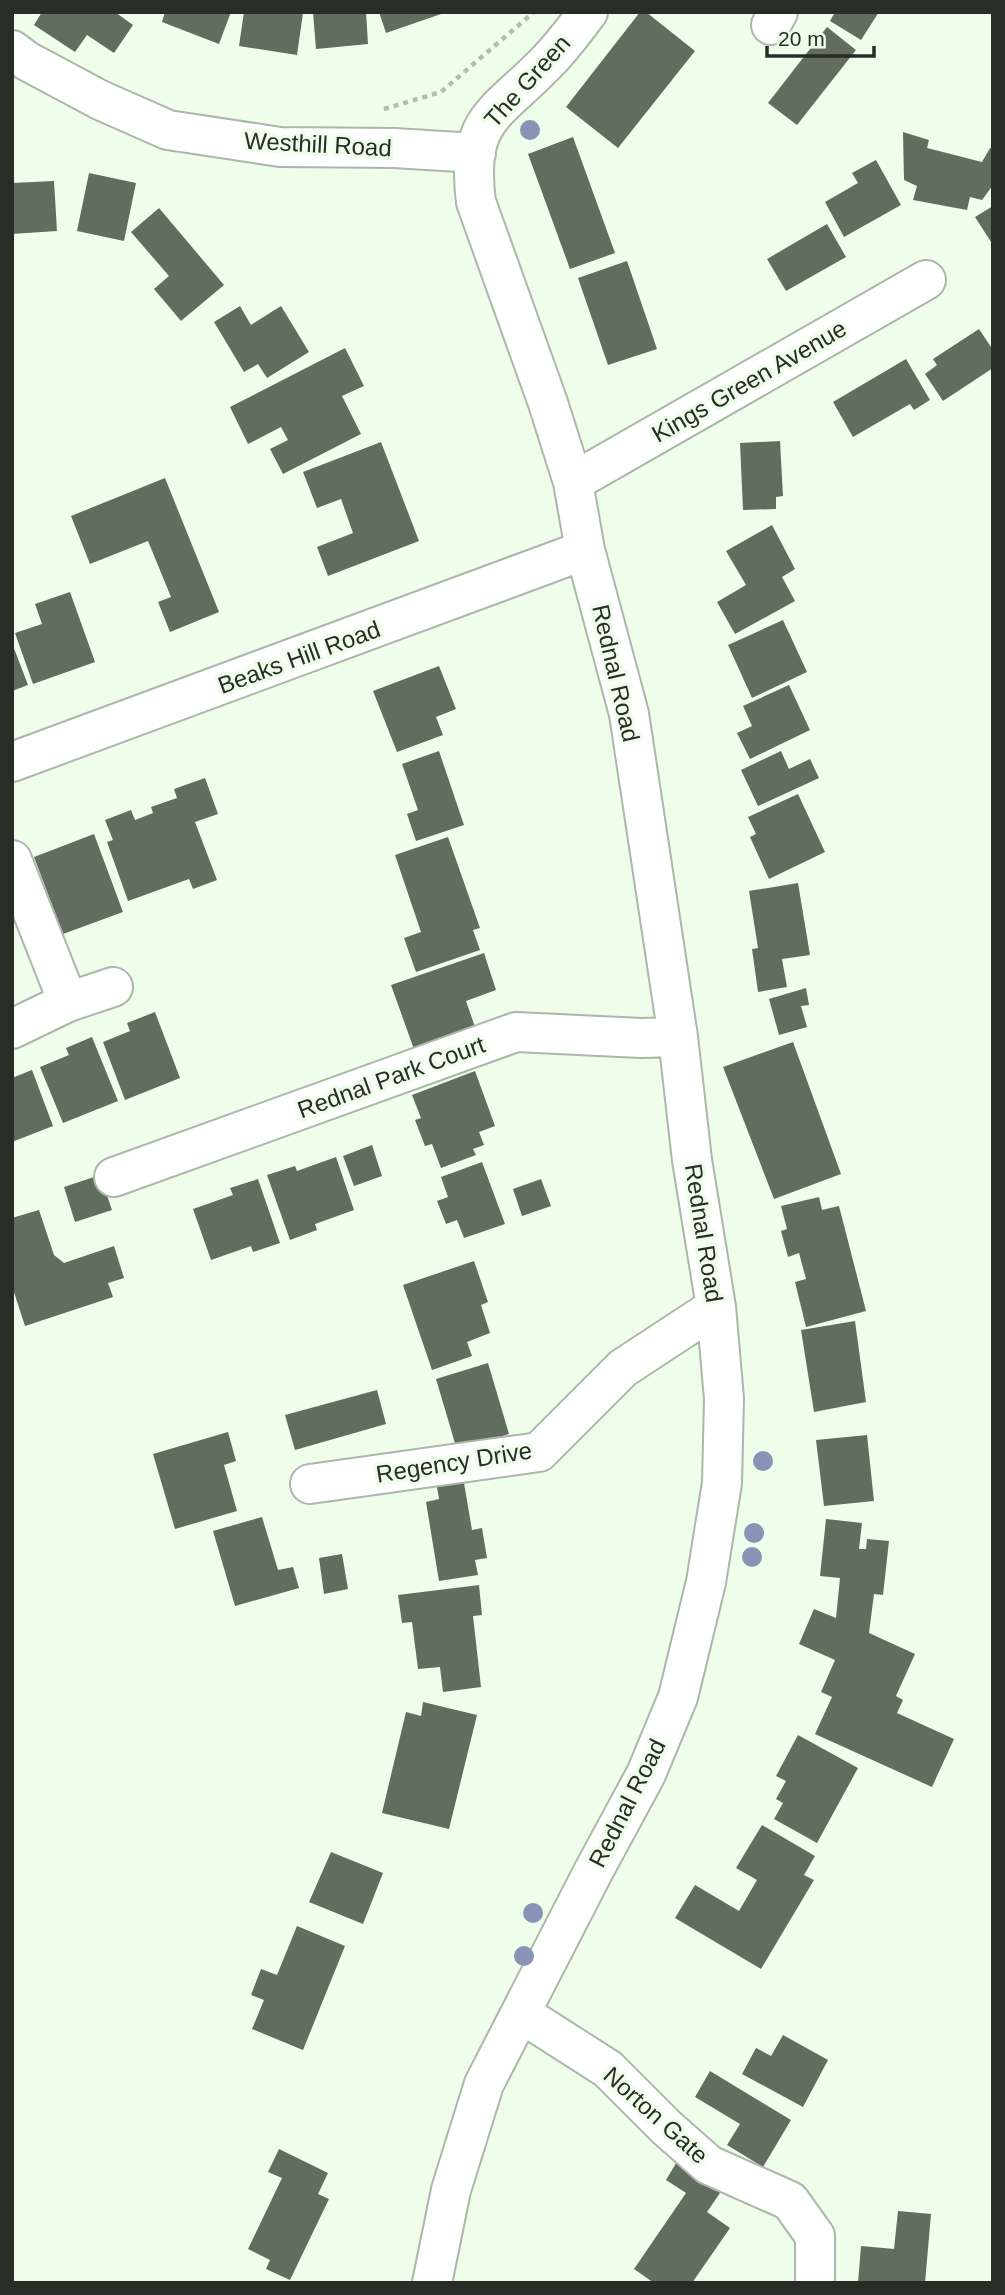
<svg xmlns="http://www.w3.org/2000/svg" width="1005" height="2295" font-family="Helvetica,sans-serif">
<rect width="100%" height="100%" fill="#effdeb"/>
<path fill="#616d5e" d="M42 12H98L100 14 102 12H115L133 25 114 53 87 35 75 52 34 25Z
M165 12H231L219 44 162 22Z
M244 12 303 13 297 55 239 46Z
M313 12H366L368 44 316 49Z
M379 12H444V13L386 33Z
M640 12H646L695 51 618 148 566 107Z
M835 12H879L861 40 830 21Z
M827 27 856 50 797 125 768 103Z
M903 132 929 140 927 148 982 162 990 148 993 149V185L982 200 970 197 967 210 913 200 917 186 904 180Z
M573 137 615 253 570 269 528 154Z
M876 160 901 205 844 237 825 202 858 183 852 173Z
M89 173 136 183 124 241 77 231Z
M54 181 57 231 12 234V183Z
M993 206V245L975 217Z
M159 208 224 285 181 321 154 289 169 276 131 232Z
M827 224 846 257 786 291 767 259Z
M627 261 657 349 608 365 578 278Z
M240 306 251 325 281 306 309 352 267 378 258 364 244 372 214 322Z
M979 329 993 350V368L943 401 925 374 937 365 933 359Z
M345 348 364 386 342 396 361 434 283 474 270 449 288 440 281 427 248 444 230 407Z
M906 359 930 400 914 410 910 404 853 437 833 402Z
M780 441 783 496 776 497V509L743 510 740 443Z
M381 442 419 541 328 576 317 547 353 533 341 499 317 508 303 472Z
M165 478 219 612 170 632 158 602 171 597 148 541 90 564 71 516Z
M772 525 795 569 782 577 795 601 735 634 717 602 746 585 726 551Z
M70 592 95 662 33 684 15 633 42 624 35 604Z
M783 620 807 672 752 698 728 645Z
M12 643 28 685 12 691Z
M439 666 456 709 436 717 443 735 397 752 373 691Z
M789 685 810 730 750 759 737 733 752 726 743 706Z
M439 751 464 825 416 841 407 814 418 810 402 764Z
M781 751 789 769 810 759 819 778 758 806 741 770Z
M205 778 218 814 195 822 217 880 193 889 189 879 128 901 107 842 113 840 105 820 131 810 135 820 153 813 151 807 177 798 174 789Z
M798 794 825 852 769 879 750 837 756 834 748 817Z
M94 834 123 912 63 934 34 857Z
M448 837 480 928 473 930 480 950 416 972 404 938 421 932 395 855Z
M798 883 810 955 782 959 787 987 758 992 752 949 758 948 749 891Z
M484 953 496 990 466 1001 476 1030 415 1052 391 985Z
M806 988 809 1005 801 1006 807 1027 779 1035 769 999Z
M155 1012 180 1078 125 1100 103 1042 130 1031 127 1023Z
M92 1037 118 1101 63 1123 40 1067 69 1055 66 1048Z
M793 1042 841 1174 774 1199 723 1067Z
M32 1070 53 1126 12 1142V1078Z
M475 1071 495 1126 479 1132 484 1145 473 1149 476 1155 441 1168 432 1144 425 1146 415 1120 421 1118 412 1095Z
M372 1145 382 1176 354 1186 343 1156Z
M336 1157 354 1210 315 1224 317 1230 290 1240 267 1175 295 1166 297 1171Z
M482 1162 505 1224 464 1238 457 1220 446 1224 437 1201 448 1197 441 1177Z
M100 1175 112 1210 75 1222 64 1187Z
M258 1179 280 1243 253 1252 251 1246 211 1260 193 1209 233 1195 230 1188Z
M541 1179 551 1206 522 1216 513 1189Z
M819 1197 822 1210 839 1206 866 1311 806 1327 795 1282 806 1279 799 1253 788 1257 781 1231 787 1229 781 1206Z
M39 1210 54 1255 64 1263 114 1246 124 1278 108 1283 113 1297 25 1326 12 1286V1218Z
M474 1261 488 1302 481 1305 490 1333 467 1342 472 1356 432 1370 403 1285Z
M855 1321 866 1402 814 1412 801 1330Z
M488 1363 509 1434 457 1450 436 1379Z
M377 1390 386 1424 295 1450 285 1415Z
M228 1432 236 1461 224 1465 237 1511 175 1529 153 1454Z
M867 1435 874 1501 824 1506 816 1440Z
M464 1483 472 1530 482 1528 487 1558 475 1560 478 1575 439 1581 426 1502 439 1499 437 1487Z
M262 1517 278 1570 293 1567 299 1588 235 1606 213 1531Z
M826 1519 862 1523 859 1549H866L867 1539 889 1541 883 1595 874 1594 869 1633 915 1654 896 1696 903 1700 897 1713 954 1739 932 1787 815 1734 832 1697 821 1692 835 1660 799 1644 814 1609 836 1618 840 1578 820 1576Z
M342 1554 348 1589 324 1594 319 1558Z
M479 1585 482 1615 473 1616 481 1687 443 1692 440 1667 418 1669 412 1622 402 1623 398 1595Z
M423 1702 477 1715 449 1829 382 1813 406 1712 421 1716Z
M798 1735 858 1768 817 1843 774 1819 783 1803 776 1799 786 1781 776 1776Z
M762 1825 815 1856 804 1875 814 1880 761 1969 675 1918 695 1885 739 1911 757 1880 736 1868Z
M331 1852 383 1873 363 1924 309 1902Z
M297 1926 345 1946 303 2050 252 2029 264 2000 251 1995 261 1969 277 1975Z
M783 2035 828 2060 803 2107 742 2074 756 2048 771 2056Z
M710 2071 791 2120 763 2167 727 2145 740 2124 695 2097Z
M279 2149 328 2173 318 2194 329 2199 290 2280 266 2269 270 2260 248 2249 282 2178 268 2172Z
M678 2160 722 2190 707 2212 730 2228 692 2283H654L634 2269 686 2193 666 2180Z
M898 2211 931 2214 925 2283H858L861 2246 894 2249Z"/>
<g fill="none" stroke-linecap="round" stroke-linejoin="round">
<defs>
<path id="minor" d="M771 25 778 12
M12 50 27 61 100 100 168 130 280 147 394 148 476 153
M573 482 926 280
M12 762 585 550
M12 860 68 1002
M12 1029 68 1002 113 987
M114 1177 516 1032 641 1038 678 1037
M310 1484 539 1452 623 1368 716 1307
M522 2014 608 2069 667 2128 709 2165 790 2201 815 2236V2283
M432 2283 451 2190 484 2084 593 1872 646 1774 678 1697 706 1582 722 1483 724 1399 716 1307 692 1160 678 1037 629 714 585 550 573 482 548 403 476 202C465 118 497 114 547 62 562 47 575 29 588 12"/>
</defs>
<use href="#minor" stroke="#aab8a7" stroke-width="42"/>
<path stroke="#b2bdaf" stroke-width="4.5" stroke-dasharray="5 5" stroke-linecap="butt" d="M384 109 441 92 534 12"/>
<use href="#minor" stroke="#fff" stroke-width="38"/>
</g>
<g fill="#8993b5">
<circle cx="530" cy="130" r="10"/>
<circle cx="763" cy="1461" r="10"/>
<circle cx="754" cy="1533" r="10"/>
<circle cx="752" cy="1557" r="10"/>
<circle cx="533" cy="1913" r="10"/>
<circle cx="524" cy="1956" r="10"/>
</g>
<g text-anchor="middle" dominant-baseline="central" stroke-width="7" stroke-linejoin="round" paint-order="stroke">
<g font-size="24" fill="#282d27" stroke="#effdeb">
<text transform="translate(527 81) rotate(-48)">The Green</text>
<text transform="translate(318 144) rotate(3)">Westhill Road</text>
<text transform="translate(749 381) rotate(-30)">Kings Green Avenue</text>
<text transform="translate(299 657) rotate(-20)">Beaks Hill Road</text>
<text transform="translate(616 673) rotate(77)">Rednal Road</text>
<text transform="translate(391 1077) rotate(-20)">Rednal Park Court</text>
<text transform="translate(704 1233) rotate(81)">Rednal Road</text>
<text transform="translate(454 1462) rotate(-9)">Regency Drive</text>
<text transform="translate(627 1803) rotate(-63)">Rednal Road</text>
<text transform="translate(656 2115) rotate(42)">Norton Gate</text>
</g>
</g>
<rect width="1005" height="2295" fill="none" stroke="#282d27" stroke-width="28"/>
<path d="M767 46v10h107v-10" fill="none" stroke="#282d27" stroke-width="3.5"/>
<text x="778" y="46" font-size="21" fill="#282d27" stroke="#effdeb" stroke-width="5" paint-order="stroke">20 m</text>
</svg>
